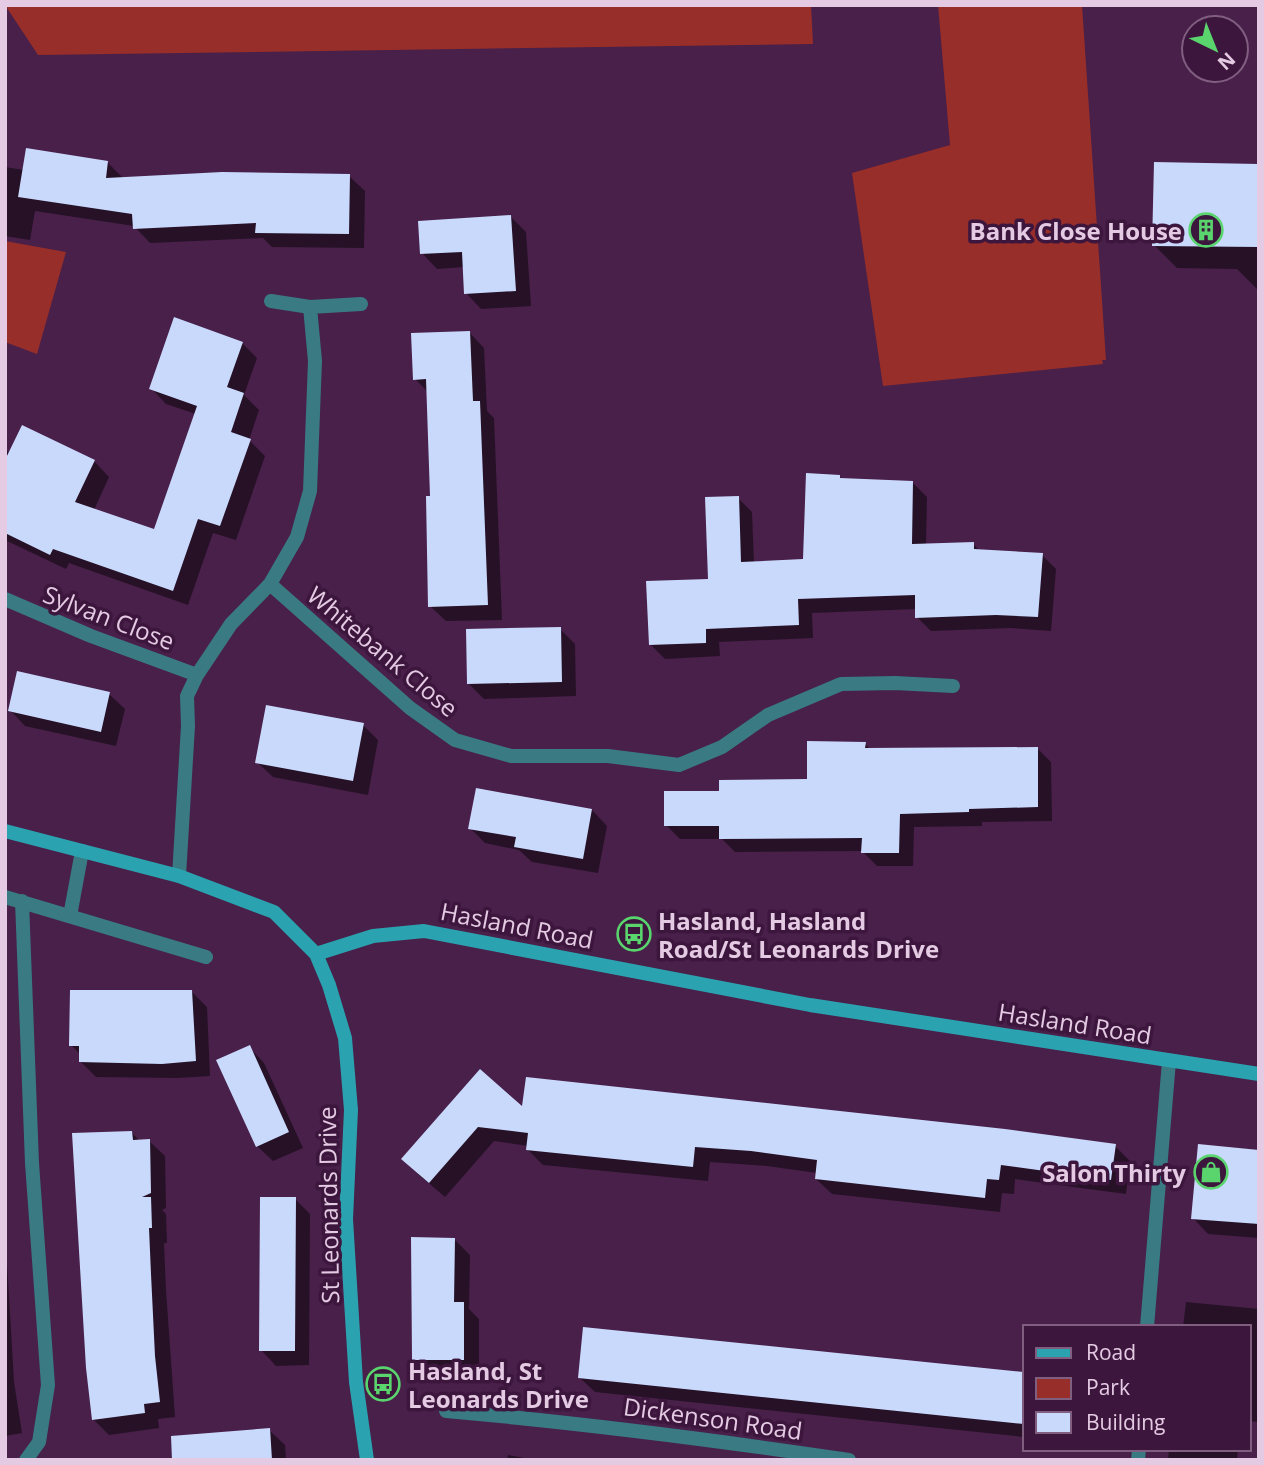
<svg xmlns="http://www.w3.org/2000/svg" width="1264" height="1465" font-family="'Open Sans',sans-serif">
<rect width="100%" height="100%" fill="#482049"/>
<path fill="#982e29" d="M5 5H811L813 44 38 55Z
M938 5H1082L1106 360H1102L1103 364 883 386 852 173 950 145Z
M5 241 66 252 37 354 5 342Z"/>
<path fill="#0007" d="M108 163 124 179 349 176 365 191 364 248 272 247 263 238 150 243 134 226 35 211 30 240 5 236V167L24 170Z
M1259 165V291L1237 269 1177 268 1154 245Z
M510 216 526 232 531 306 481 309 466 293 464 267 437 269 422 253Z
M469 332 484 348 487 411 494 418 502 620 446 621 430 606 432 498 428 392 415 379Z
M242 343 257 358 244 395 259 410 249 440 265 456 236 540 213 533 188 605 69 563 66 569 5 540V450L11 453 94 461 109 477 94 510 155 531 196 414 166 404 151 388Z
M839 476 843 480 912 482 927 497 926 546 973 544 980 551 1042 555 1056 569 1051 631 1011 628 931 631 917 617V609L812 613 813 638 719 642 720 656 665 659 650 644 710 581 738 498 752 512 754 563 805 561Z
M560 629 575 644 576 696 484 699 468 683Z
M109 694 125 709 116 746 25 726 10 710Z
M363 725 378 740 368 795 273 777 257 762Z
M865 744 871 750 1037 748 1051 762 1052 821 982 822V826L914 827 913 866H877L862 851 735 852 722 839H680L666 825 721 793 809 781Z
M592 810 607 826 598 873 532 862 519 850 485 843 470 828Z
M192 992 207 1007 210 1076 178 1078 96 1077 81 1062V1055L71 1045Z
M249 1047 264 1063 303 1148 273 1161 257 1146Z
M480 1071 523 1110 1115 1146 1130 1161 1126 1194 1015 1179 1014 1194 1002 1193 1000 1212 832 1194 816 1179 817 1173 767 1166 710 1162 708 1181 543 1165 528 1150V1146L494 1141 445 1197 418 1174Z
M131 1132 140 1141H149L165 1156 166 1208 162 1210 166 1214 167 1243H164L166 1290 175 1417 158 1419 159 1428 109 1435 94 1420Z
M1259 1151V1238L1208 1234 1193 1218Z
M5 1166 7 1196H5Z
M295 1199 310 1214 309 1365 276 1366 261 1350Z
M5 1228 14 1382 22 1433 5 1436Z
M455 1240 470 1255 469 1309 479 1319V1375L429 1374 414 1359Z
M1186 1302 1259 1309 1258 1422 1248 1421V1327H1183Z
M585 1329 1024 1375V1437L595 1392 579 1377Z
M269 1430 285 1445 286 1460H218Z
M1169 1449H1238L1237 1460H1168Z
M508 1455 535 1460H507Z"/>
<path fill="#c9d9fc" d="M26 148 108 161 106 178 222 172 350 174 349 234 255 233 256 223 133 229 132 214 18 197Z
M1154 162 1259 164V247L1152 246Z
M511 215 516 291 464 294 462 252 420 254 418 221Z
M174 317 243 342 227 387 244 393 231 432 251 439 220 526 198 519 173 591 53 549 50 555 5 533V460L22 425 95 460 75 502 154 529 197 406 149 389Z
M470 331 473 401H480L488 605 428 607 426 496H430L426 379 413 380 411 333Z
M806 473 840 475V478L913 481 912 544 974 542V549L1043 553 1038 617 996 615 915 618V595L798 599 799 625 706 629V643L649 645 646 581 708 579 705 497 739 496 741 562 803 559Z
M561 627 562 682 467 684 466 629Z
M17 671 110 692 101 732 8 711Z
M266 705 364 723 353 781 255 763Z
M807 741 866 742 865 748 1038 747V807L969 809V812L900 814 899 853H861L862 838 719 839V826H664V791H719V780L807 779Z
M476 788 592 809 583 859 514 847 516 837 468 829Z
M70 990H192L196 1061 162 1064 79 1062V1046H69Z
M250 1045 289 1132 256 1147 216 1060Z
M480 1069 522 1106 526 1077 1005 1129 1116 1144 1111 1180 1001 1165 999 1180 987 1179 985 1198 815 1179 817 1160 751 1151 695 1147 693 1167 526 1150 528 1133 478 1127 429 1183 401 1159Z
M132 1131 133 1140 150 1139 151 1193 142 1197H151L152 1228H149L151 1274 155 1356 160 1402 144 1404 145 1413 92 1420 86 1368 72 1133Z
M1198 1144 1259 1150V1224L1191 1219Z
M260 1197H296L295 1351H259Z
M411 1237 455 1238 454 1302H464V1360H412Z
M583 1327 1024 1372V1424L578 1378Z
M270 1428 272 1460H172L171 1436Z"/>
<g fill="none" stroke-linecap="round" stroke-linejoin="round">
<path stroke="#397a83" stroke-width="14" d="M271 301 310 307 361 304
M270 584 410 708 455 740 511 756H608L679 765 722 747 768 715 841 684 895 683 953 686
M5 599 91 636 197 675
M179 876 188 726 187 696 197 675 231 624 270 584 297 537 310 491 315 361 310 307
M5 897 206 957
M22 901 32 1163 48 1385 39 1442 26 1460
M70 916 82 851
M1147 1327 1169 1061
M446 1411C581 1423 715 1440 849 1460
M1138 1460 1139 1449"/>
<path stroke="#2ba2b0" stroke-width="14" d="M5 831 179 876 274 912 316 954 329 985 345 1038 351 1110 346 1219 356 1382 367 1460
M316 954 373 936 424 931 810 1005 1259 1074"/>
</g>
<defs>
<symbol id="building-ring" viewBox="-11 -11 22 22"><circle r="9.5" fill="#3d163e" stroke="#5ad56e" stroke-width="1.5"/><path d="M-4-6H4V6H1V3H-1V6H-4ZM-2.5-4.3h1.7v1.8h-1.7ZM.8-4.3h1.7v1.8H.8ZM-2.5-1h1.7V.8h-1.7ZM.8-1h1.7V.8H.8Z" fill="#5ad56e"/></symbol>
<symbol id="bus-ring" viewBox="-11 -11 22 22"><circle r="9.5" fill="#3d163e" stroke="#5ad56e" stroke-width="1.5"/><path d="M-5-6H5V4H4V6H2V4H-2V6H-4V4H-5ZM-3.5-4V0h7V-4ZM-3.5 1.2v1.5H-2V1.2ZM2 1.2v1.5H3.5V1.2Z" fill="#5ad56e"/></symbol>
<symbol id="shop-ring" viewBox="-11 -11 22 22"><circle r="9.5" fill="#3d163e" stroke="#5ad56e" stroke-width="1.5"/><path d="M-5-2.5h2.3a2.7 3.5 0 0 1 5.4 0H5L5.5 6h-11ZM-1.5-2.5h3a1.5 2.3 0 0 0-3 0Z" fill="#5ad56e"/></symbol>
</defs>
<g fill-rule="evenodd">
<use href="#building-ring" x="1187" y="211" width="38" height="38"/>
<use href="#bus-ring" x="615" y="915" width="38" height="38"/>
<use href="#shop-ring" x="1192" y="1153" width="38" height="38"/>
<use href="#bus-ring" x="364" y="1365" width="38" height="38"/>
</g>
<g text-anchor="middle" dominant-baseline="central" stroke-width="7" stroke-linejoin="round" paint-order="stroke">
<g font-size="24" font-weight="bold" fill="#e4cbe3" stroke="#3d163e" text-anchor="end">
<text x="1182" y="230">Bank Close House</text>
<text x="658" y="920" text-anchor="start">Hasland, Hasland<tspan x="658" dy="28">Road/St Leonards Drive</tspan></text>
<text x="1186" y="1172">Salon Thirty</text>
<text x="408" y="1370" text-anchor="start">Hasland, St<tspan x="408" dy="28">Leonards Drive</tspan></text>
</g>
<g font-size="24" fill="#e4cbe3" stroke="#3d163e">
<text transform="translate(109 617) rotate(21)">Sylvan Close</text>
<text transform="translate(383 651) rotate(40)">Whitebank Close</text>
<text transform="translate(517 925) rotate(11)">Hasland Road</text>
<text transform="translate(1075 1023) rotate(9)">Hasland Road</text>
<text transform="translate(328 1205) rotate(-91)">St Leonards Drive</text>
<text transform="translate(713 1418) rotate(8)">Dickenson Road</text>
</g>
</g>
<rect width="1264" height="1465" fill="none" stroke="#e4cbe3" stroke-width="14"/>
<rect x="1023" y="1325" width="228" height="126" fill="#3d163e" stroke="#805e80" stroke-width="2"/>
<rect x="1036" y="1348" width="35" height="10" fill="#2ba2b0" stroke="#805e80" stroke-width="2"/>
<text x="1086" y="1360" font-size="21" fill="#e4cbe3">Road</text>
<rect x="1036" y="1378" width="35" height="21" fill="#982e29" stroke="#805e80" stroke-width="2"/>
<text x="1086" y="1395" font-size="21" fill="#e4cbe3">Park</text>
<rect x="1036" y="1412" width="35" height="21" fill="#c9d9fc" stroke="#805e80" stroke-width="2"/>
<text x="1086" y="1430" font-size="21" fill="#e4cbe3">Building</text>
<g transform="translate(1215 49) rotate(137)"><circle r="33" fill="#3d163e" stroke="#805e80" stroke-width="2"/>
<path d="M0-5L12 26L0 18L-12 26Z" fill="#5ad56e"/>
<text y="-10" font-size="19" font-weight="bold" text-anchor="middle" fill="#e4cbe3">N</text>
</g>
</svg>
